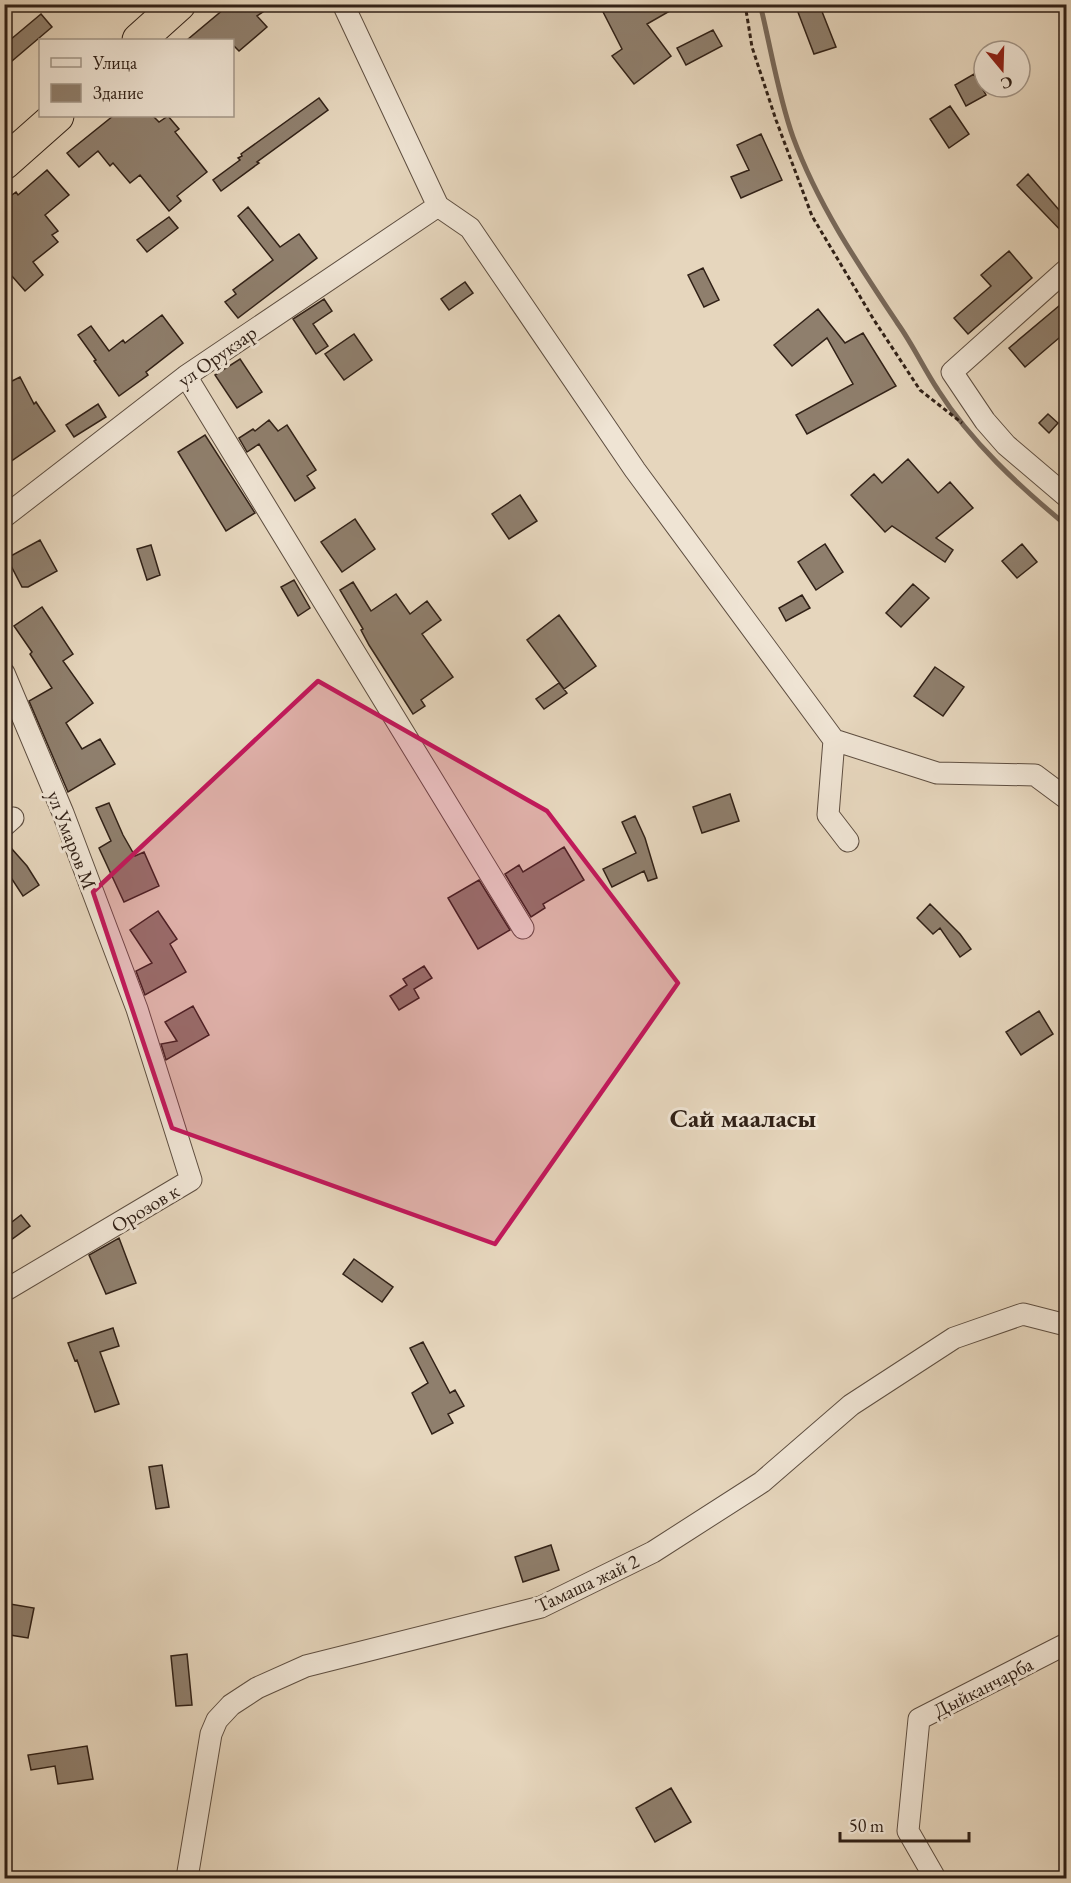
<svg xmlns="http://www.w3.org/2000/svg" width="1071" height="1883" font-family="'EB Garamond',serif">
<rect width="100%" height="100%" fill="#e6d6bd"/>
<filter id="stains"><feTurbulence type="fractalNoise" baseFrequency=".00333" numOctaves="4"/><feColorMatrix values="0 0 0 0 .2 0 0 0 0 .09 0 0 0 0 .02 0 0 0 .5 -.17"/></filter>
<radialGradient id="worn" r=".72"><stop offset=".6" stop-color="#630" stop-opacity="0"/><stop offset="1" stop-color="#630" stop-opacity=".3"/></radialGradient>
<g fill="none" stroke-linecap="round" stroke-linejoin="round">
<path stroke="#786859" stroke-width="5" d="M760 4C771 48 778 95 793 137 818 205 858 264 898 324 913 345 924 369 938 390 971 442 1019 486 1066 525"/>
</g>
<path fill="#8f7f6d" stroke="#312117" stroke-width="1.5" d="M230 4H275L257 16 267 27 239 51 232 44V40H187Z
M599 4H682L647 24 671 56 634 84 612 56 622 49Z
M804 4H819L836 47 814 54 796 7Z
M41 14 52 27 12 61 4 51V45Z
M713 30 722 46 686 65 677 48Z
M974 74 986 95 966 106 955 85Z
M319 98 328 110 257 162 259 163 221 191 213 180 240 160 238 158 242 156 241 154Z
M950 106 969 134 949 148 930 119Z
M113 116H153L159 122 168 116 179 129 175 132 207 172 177 196 181 201 169 211 140 175 130 183 113 163 110 166 98 151 79 167 67 153Z
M761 134 782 180 741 198 731 177 749 170 737 145Z
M47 170 69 195 45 215 58 231 52 235 58 242 33 262 43 275 25 291 4 267V201L16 192 18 195Z
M1028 174 1066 218V236L1017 185Z
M248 207 280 247 299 234 317 258 238 318 225 302 236 294 233 290 273 260 238 216Z
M169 217 178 228 147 252 137 240Z
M1009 251 1032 278 968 334 954 318 991 286 981 275Z
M703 268 719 300 704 307 688 275Z
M465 282 473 293 449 310 441 299Z
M324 299 332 311 313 324 328 346 316 354 293 319Z
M1066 300V332L1025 367 1009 348Z
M818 309 845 343 863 333 896 386 807 434 796 415 853 384 827 338 792 366 774 345Z
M162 315 183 343 146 372 148 375 119 396 94 361 96 360 78 335 91 326 109 351 123 340 125 343Z
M354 334 372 360 344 380 325 354Z
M240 359 262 392 237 408 215 375Z
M20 377 34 404 36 402 55 431 4 466V385Z
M98 404 106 417 74 437 66 425Z
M1048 414 1058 423 1049 433 1039 423Z
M269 420 278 431 287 425 316 470 307 476 315 488 295 501 259 444 247 452 239 438 253 429 255 431Z
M205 435 255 513 226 531 178 452Z
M908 459 938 493 950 482 973 508 936 538 953 550 945 562 892 526 885 532 851 495 874 474 882 483Z
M520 495 537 521 509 539 492 514Z
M355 519 375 549 342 572 321 542Z
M40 540 57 571 28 587H22L7 558Z
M825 544 843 572 816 590 798 562Z
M1022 544 1037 562 1017 578 1002 561Z
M151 545 160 575 147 580 137 549Z
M294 580 310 608 298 616 281 587Z
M353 582 371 611 396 594 410 614 427 601 441 620 422 634 453 677 421 700 425 706 413 714 369 645 361 630 363 629 340 590Z
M913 584 929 598 901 627 886 613Z
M802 595 810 608 786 621 779 608Z
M42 607 73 654 63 661 93 703 66 723 82 749 100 739 115 764 68 792 29 701 52 688 30 654 32 652 14 626Z
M559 615 596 666 564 689 527 640Z
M935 667 964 687 943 716 914 696Z
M559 683 567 693 544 709 536 699Z
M730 794 739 821 702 833 693 807Z
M109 803 123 835 135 856 144 852 159 886 124 902 99 848 111 841 96 808Z
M635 816 645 838 657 878 648 881 644 871 612 887 603 869 636 853 622 822Z
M4 840 27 866 39 885 23 896 10 876 4 881Z
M564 847 584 880 543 904 545 908 531 917 505 874 519 865 523 872Z
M479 880 510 930 478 949 448 898Z
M930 904 960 934 971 949 960 957 940 928 933 934 917 918Z
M158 911 177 939 170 944 186 972 145 995 136 971 152 963 130 930Z
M424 966 432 978 414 989 419 998 399 1010 390 996 407 985 403 979Z
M193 1006 209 1035 166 1060 161 1044 177 1041 165 1022Z
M1039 1011 1053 1034 1021 1055 1006 1032Z
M21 1215 30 1226 4 1245V1228Z
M119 1238 136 1283 106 1294 89 1255Z
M354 1259 393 1287 382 1302 343 1274Z
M113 1328 119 1346 100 1352 119 1404 95 1412 77 1360 75 1361 68 1343Z
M423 1342 450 1393 455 1390 464 1406 448 1414 453 1423 432 1434 412 1393 428 1383 410 1348Z
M162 1465 169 1507 156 1509 149 1467Z
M551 1545 559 1570 523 1582 515 1557Z
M4 1603 34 1608 28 1638 4 1634Z
M187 1654 192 1705 176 1706 171 1656Z
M87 1746 93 1779 58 1784 55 1766 31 1770 28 1755Z
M671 1788 691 1822 655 1842 636 1808Z"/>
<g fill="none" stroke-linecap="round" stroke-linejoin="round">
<defs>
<path id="minor" d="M343 4 438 206 470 228 635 470 834 740 828 815 848 841
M1066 270 952 372 985 421 1006 445 1066 496
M186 376 523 928
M4 517 186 376 438 206
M4 673 63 813 137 1009 191 1180 4 1291
M834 740 937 773 1035 775 1066 798
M4 826 13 818
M187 1878 211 1734 217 1720 231 1705 257 1688 306 1666 541 1607 653 1552 762 1482 851 1405 954 1338 1023 1314 1066 1325
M935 1878 908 1831 919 1719 1066 1644"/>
<path id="trunk" d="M139 40 179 4
M4 163 57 116"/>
</defs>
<use href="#minor" stroke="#5e4e40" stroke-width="23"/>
<use href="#trunk" stroke="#312117" stroke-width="35"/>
<path stroke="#312117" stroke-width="3" stroke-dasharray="4.5 3" stroke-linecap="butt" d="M745 4 752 47 776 120 812 216 874 320 920 390 962 423"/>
<use href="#minor" stroke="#efe4d4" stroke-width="21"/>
<use href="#trunk" stroke="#e6d6bd" stroke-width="33"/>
</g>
<path fill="#c2185b" fill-opacity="0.2" stroke="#c2185b" stroke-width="4.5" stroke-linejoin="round" d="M318 681 547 811 678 983 495 1244 172 1128 93 892Z"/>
<g text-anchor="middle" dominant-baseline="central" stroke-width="6" stroke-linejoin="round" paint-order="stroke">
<g font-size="20" fill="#312117" stroke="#efe4d4">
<text transform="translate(217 356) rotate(-35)">ул Орукзар</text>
<text transform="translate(72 840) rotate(69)">ул Умаров М</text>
<text transform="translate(145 1208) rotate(-31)">Орозов к</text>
<text transform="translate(587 1583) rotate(-25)">Тамаша жай 2</text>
<text transform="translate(983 1687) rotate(-27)">Дыйканчарба</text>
</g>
<g font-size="26" font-weight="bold" fill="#312117" stroke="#efe4d4">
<text x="743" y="1118">Сай мааласы</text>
</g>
</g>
<rect width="1071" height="1883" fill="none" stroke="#e6d6bd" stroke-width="24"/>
<rect x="6" y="6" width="1059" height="1871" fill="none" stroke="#312117" stroke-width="3"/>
<rect x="12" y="12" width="1047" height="1859" fill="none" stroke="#312117" stroke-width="1.5"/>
<rect x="39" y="39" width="195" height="78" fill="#efe4d4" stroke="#a39688" stroke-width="1.5"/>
<rect x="51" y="58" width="30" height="9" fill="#efe4d4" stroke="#a39688" stroke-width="1.5"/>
<text x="93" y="69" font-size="18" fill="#312117">Улица</text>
<rect x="51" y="84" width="30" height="18" fill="#8f7f6d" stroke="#a39688" stroke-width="1.5"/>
<text x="93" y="99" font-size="18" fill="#312117">Здание</text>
<g transform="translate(1002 69) rotate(161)"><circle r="28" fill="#efe4d4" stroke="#a39688" stroke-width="1.5"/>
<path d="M0-4.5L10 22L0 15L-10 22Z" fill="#8f2418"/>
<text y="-9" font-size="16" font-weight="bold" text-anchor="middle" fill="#312117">С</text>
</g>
<path d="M840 1832v9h129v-9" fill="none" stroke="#312117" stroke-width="3"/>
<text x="849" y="1832" font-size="18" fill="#312117" stroke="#efe4d4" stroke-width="4.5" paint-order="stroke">50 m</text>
<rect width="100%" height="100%" filter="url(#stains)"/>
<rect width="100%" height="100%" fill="url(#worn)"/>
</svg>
